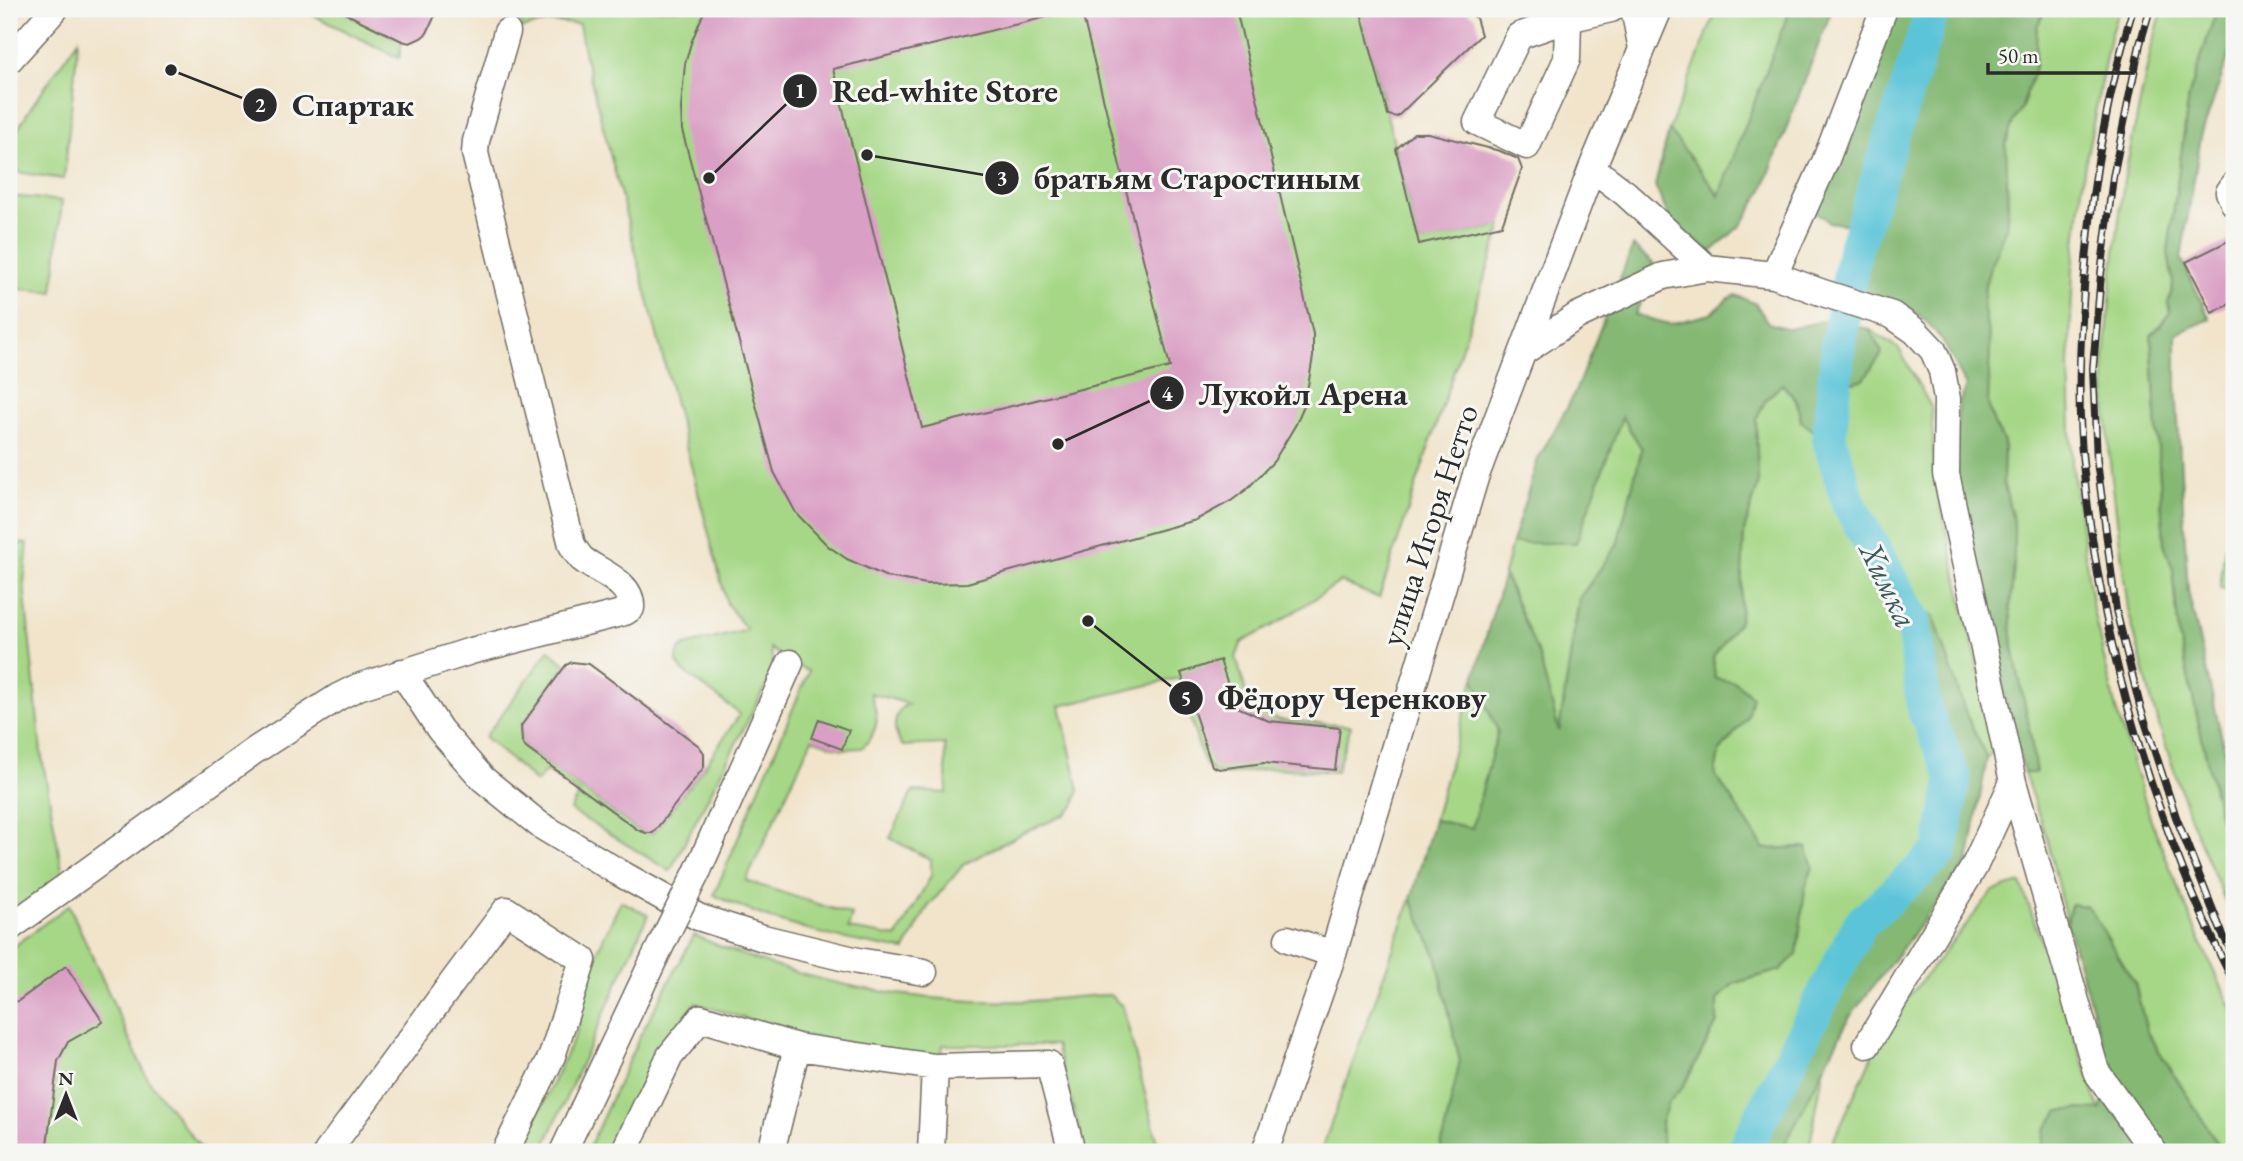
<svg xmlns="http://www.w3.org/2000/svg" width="2243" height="1161" font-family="'EB Garamond',serif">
<rect width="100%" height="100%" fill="#f6f6f2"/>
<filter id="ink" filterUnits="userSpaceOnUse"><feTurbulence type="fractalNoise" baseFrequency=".0143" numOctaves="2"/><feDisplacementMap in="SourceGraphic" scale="14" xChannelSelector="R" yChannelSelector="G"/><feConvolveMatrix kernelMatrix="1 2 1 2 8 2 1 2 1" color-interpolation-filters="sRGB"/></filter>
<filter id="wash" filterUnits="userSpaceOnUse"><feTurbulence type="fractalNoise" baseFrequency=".00686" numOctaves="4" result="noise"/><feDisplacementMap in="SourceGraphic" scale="28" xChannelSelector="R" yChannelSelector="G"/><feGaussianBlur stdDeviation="1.57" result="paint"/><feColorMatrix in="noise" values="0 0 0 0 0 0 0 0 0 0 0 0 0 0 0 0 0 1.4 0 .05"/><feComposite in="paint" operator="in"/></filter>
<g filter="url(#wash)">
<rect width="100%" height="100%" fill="#f1e4cb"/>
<path fill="#a6d786" stroke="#688158" stroke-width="2" fill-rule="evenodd" d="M301 9H337L402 41 399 58Z
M524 9H1366L1361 10 1419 243 1502 225 1379 598 1340 582 1276 624 1242 642 1236 657 1250 707 1280 720 1351 726 1336 772 1271 768 1228 775 1215 773 1206 765 1200 751 1179 678 1060 706 1079 790 1074 806 1065 815 1023 833 964 864 927 908 905 950C836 939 777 925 714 895L809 671 790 663 770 648 773 661 770 678 670 871 570 810 579 794 546 771 536 782 485 737 549 650 566 665 521 726 522 742 526 748 638 830 646 833H653L704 767 740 714 682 670 677 662 678 652 685 646 747 630 727 604 585 57 579 24 548 22 520 29ZM870 693 909 704 901 708C892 722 893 734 903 746L945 744 947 793 913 791 890 838 931 860V876L897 937 848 929 852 915 746 881 812 739 842 749 862 748C881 728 879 716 870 693Z
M1717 9H1790L1719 196 1669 130Z
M2046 9H2119L2110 36 2084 170 2073 270 2069 365 2072 463 2093 610 2116 710 2152 823 2199 939 2234 1013V1152H2223L2147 1032 2135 984 2092 912 2071 904 2067 924 2047 839 2024 773H2035L2028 720 2013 648 2010 608 2014 565V523L2003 482 2004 442 1994 424 1988 404 1990 344 1983 305 1985 285 2008 207 2005 144 2012 124 2022 107 2035 67 2037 26Z
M2163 9H2217L2189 95 2168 252 2173 283 2172 293 2168 302 2170 313 2151 336 2164 543 2173 569 2179 636 2220 818 2234 843V922L2190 818 2153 707 2128 609 2110 462 2104 370 2112 276 2124 180 2151 49Z
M78 40 64 179 9 171V144L31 107Z
M9 196 62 201 53 292 9 288Z
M1869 329 1899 349 1931 407 1935 481 1996 745 1987 759 1965 711 1907 607 1913 620 1924 709 1954 778 1940 852 1860 924 1743 1152H1663L1661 1123 1668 1102 1683 1087 1717 1023V1000L1733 984 1780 970 1797 953 1805 888 1813 867 1806 847 1764 849 1715 774 1719 752 1747 718 1735 682 1715 678 1713 656 1740 620 1744 531 1758 485 1756 419 1766 399 1782 384 1796 400 1801 421 1822 391 1864 379 1882 353Z
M1621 416 1642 449 1617 545 1579 599 1559 733 1539 656 1504 574 1512 543H1576Z
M2234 526V590L2220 588 2225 546H2231Z
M9 542 28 544 24 584 41 752 64 881 9 921Z
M1474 679 1498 731 1472 829 1434 820Z
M2021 883 2100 1111 2080 1109 2041 1149V1152H1828L1887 1024 1993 891Z
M1411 899 1436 955 1460 1061 1440 1152H1321Z
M621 901 648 915 542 1152H520L577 1031 594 958Z
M69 905 147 1078 204 1152H9V950Z
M694 935C799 983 915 1005 1030 1001 1057 1000 1083 995 1110 995L1123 1007 1160 1152H1085L1056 1045H943L941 1058 803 1036 695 1003 654 1061 611 1152H587L639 1038Z
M1824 1066 1810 1144 1816 1152H1781Z"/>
<path fill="#84b873" stroke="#58724f" stroke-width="2" d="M1790 9H1832L1762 192 1741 225 1711 252 1672 224 1655 186 1669 130 1719 195Z
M1896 9H2046L2037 26 2035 67 2022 107 2012 124 2006 144 2008 207 2006 227 1991 265 1985 285 1983 305 1990 344 1988 404 1994 424 2004 442 2003 482 2014 523V565L2010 608 2013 648 2028 720 2036 773H2024L1951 478 1959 404 1966 386C1951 356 1940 327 1909 308 1897 301 1885 303 1872 299 1858 295 1849 282 1840 271L1841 261 1855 233 1850 225 1829 222 1812 209 1867 93Z
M2217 9H2234V41L2201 136 2181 258 2210 319 2176 334V387L2188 591 2229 769 2234 780V843L2220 818 2179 636 2173 569 2164 543 2151 336 2170 313 2168 302 2172 293 2173 283 2168 252 2189 95Z
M1633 246 1656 266 1635 315 1670 324 1711 314 1727 299 1736 295 1756 304 1768 323 1789 329 1827 320 1869 329 1882 353 1864 379 1822 391 1819 435 1801 421 1796 400 1782 384 1766 399 1756 419 1758 485 1744 531 1740 620 1713 657 1715 678 1735 682 1752 696 1747 718 1719 752 1715 774 1764 849 1806 847 1813 867 1805 888 1797 954 1780 970 1733 984 1717 1000V1023L1683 1087 1668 1103 1661 1123 1663 1152H1440L1460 1061 1436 955 1411 899 1434 820 1472 828 1498 731 1474 679 1504 574 1539 656 1559 731 1579 599 1617 545 1642 449 1622 417 1576 543H1512L1538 459 1573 397Z
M1906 607 1934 616 1965 711 1987 759 1968 862 1849 1018 1781 1152H1743L1860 924 1940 852 1954 778 1924 709 1913 620Z
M2071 904 2086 906 2092 912 2135 984 2147 1032 2223 1152H2041L2045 1130 2059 1111 2080 1109 2100 1110 2112 1076 2067 924Z"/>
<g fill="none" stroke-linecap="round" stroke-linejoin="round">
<path stroke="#5cc4d8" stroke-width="35" d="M1743 1152 1860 924 1940 852 1954 778 1924 709 1913 620 1849 504 1829 438 1839 339 1854 253 1933 9"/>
</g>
<g id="blocks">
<path fill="#da9fc4" d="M336 9H438L427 33 421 38 410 43 402 41Z
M705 9H1054L1055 15 833 69 922 428 1170 367 1081 9H1236L1313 334V357L1305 403 1296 424 1274 461 1247 489 1231 501 1196 520 967 583 927 584 887 577 847 559 828 546 796 513 774 472 682 130 681 108 685 64 691 43Z
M1360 9H1465L1476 18 1481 35 1397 117 1388 115Z
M1414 133H1428L1500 151 1518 159 1522 169 1502 225 1419 244 1396 149Z
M2234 238V302L2212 313 2186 262Z
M1220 660 1235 706 1269 721 1340 728 1335 770 1264 763 1219 769 1212 766 1181 673Z
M572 662 589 664 699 746 704 753V767L653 833H646L638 830 526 748 522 742 521 726 566 665Z
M819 719 849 730 842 749 812 738Z
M66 966 103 1022 68 1042 58 1061 46 1152H9V1003L18 1001Z"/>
</g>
</g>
<g filter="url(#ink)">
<use href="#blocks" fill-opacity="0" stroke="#706c63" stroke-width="2"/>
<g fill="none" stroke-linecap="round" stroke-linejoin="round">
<defs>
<path id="minor" d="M1634 9 1642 49
M1568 19 1567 59 1527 146 1477 122 1519 36 1568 19 1611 9
M9 60 55 9
M1592 168 1625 193 1707 268 1774 275 1823 293 1892 315 1915 331 1933 350 1942 371 1947 399 1946 474 2013 782 2096 1071 2154 1152
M2234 185 2229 192 2234 203
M1774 275 1825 162 1884 9
M1523 352 1577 316 1663 276 1707 268
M402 672 440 730 483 779 540 825 618 872 698 917 763 938 858 961 924 972
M698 870 790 663
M9 928 254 751 338 697 358 687 471 651 625 612 631 608C633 582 598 572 582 559 578 555 575 550 572 545L475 153 476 141 507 32
M1288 939 1333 954
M1867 1045 1974 867 2013 782
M327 1152 506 910 583 960 552 1056 505 1152
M563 1152 655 957
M624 1152 670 1056 701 1018 797 1047 935 1067 1049 1064 1072 1152
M771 1152 797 1047
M931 1152 935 1067
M1265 1152 1333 954 1475 478 1592 168 1659 9"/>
</defs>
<use href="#minor" stroke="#706c63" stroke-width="29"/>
<use href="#minor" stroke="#fff" stroke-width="26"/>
<defs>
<path id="rail" d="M2133 9C2102 110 2087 215 2082 321 2079 368 2078 416 2083 463 2100 644 2153 821 2234 983
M2150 9 2140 44 2113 177 2101 274 2093 368 2097 461 2116 610 2140 706 2176 817 2222 933 2234 956"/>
</defs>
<use href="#rail" stroke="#2b2b2b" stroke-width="8"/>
<use href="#rail" stroke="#f6f6f2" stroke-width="5" stroke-dasharray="16" stroke-linecap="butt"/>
<defs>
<path id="minor-bridge" d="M655 957 698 870"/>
</defs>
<use href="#minor-bridge" stroke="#706c63" stroke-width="29" stroke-linecap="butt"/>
<use href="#minor-bridge" stroke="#fff" stroke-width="26"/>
</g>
</g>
<g text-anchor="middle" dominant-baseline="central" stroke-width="6" stroke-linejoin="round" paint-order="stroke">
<g font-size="32" fill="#2b2b2b" stroke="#f6f6f2">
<text transform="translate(1429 525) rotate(-72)">улица Игоря Нетто</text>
</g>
<g font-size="33" font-style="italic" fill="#3a595f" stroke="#f6f6f2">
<text transform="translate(1889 585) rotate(64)">Химка</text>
</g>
</g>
<path fill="none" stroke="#2b2b2b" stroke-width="2.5" d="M709 178L800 91M171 70L260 105M867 155L1002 178M1058 444L1167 393M1088 621L1186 698"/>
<g fill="#2b2b2b" stroke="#f6f6f2" stroke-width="2.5">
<circle cx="709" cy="178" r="7"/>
<circle cx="171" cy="70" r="7"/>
<circle cx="867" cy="155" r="7"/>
<circle cx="1058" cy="444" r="7"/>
<circle cx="1088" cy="621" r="7"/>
<circle cx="800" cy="91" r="18"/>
<circle cx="260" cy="105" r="18"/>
<circle cx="1002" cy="178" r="18"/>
<circle cx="1167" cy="393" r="18"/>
<circle cx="1186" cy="698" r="18"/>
</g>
<g font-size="21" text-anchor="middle" font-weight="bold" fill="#fff">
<text x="800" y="98">1</text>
<text x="260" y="112">2</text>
<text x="1002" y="185">3</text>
<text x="1167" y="401">4</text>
<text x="1186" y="705">5</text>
</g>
<g font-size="33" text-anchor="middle" font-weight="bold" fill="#2b2b2b" stroke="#f6f6f2" stroke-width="6" stroke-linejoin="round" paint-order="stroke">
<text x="945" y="102">Red-white Store</text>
<text x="353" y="116">Спартак</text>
<text x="1197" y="189">братьям Старостиным</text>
<text x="1303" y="405">Лукойл Арена</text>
<text x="1352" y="709">Фёдору Черенкову</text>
</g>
<rect width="2243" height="1161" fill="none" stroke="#f6f6f2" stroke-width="35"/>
<g transform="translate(66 1095)" stroke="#f6f6f2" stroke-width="5" paint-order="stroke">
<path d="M0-5L12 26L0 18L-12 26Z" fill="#2b2b2b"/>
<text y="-10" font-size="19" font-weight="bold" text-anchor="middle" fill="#2b2b2b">N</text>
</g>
<path d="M1988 63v10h145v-10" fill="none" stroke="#2b2b2b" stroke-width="3.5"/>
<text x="1998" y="63" font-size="21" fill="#2b2b2b" stroke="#f6f6f2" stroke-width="5" paint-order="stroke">50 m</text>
</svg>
